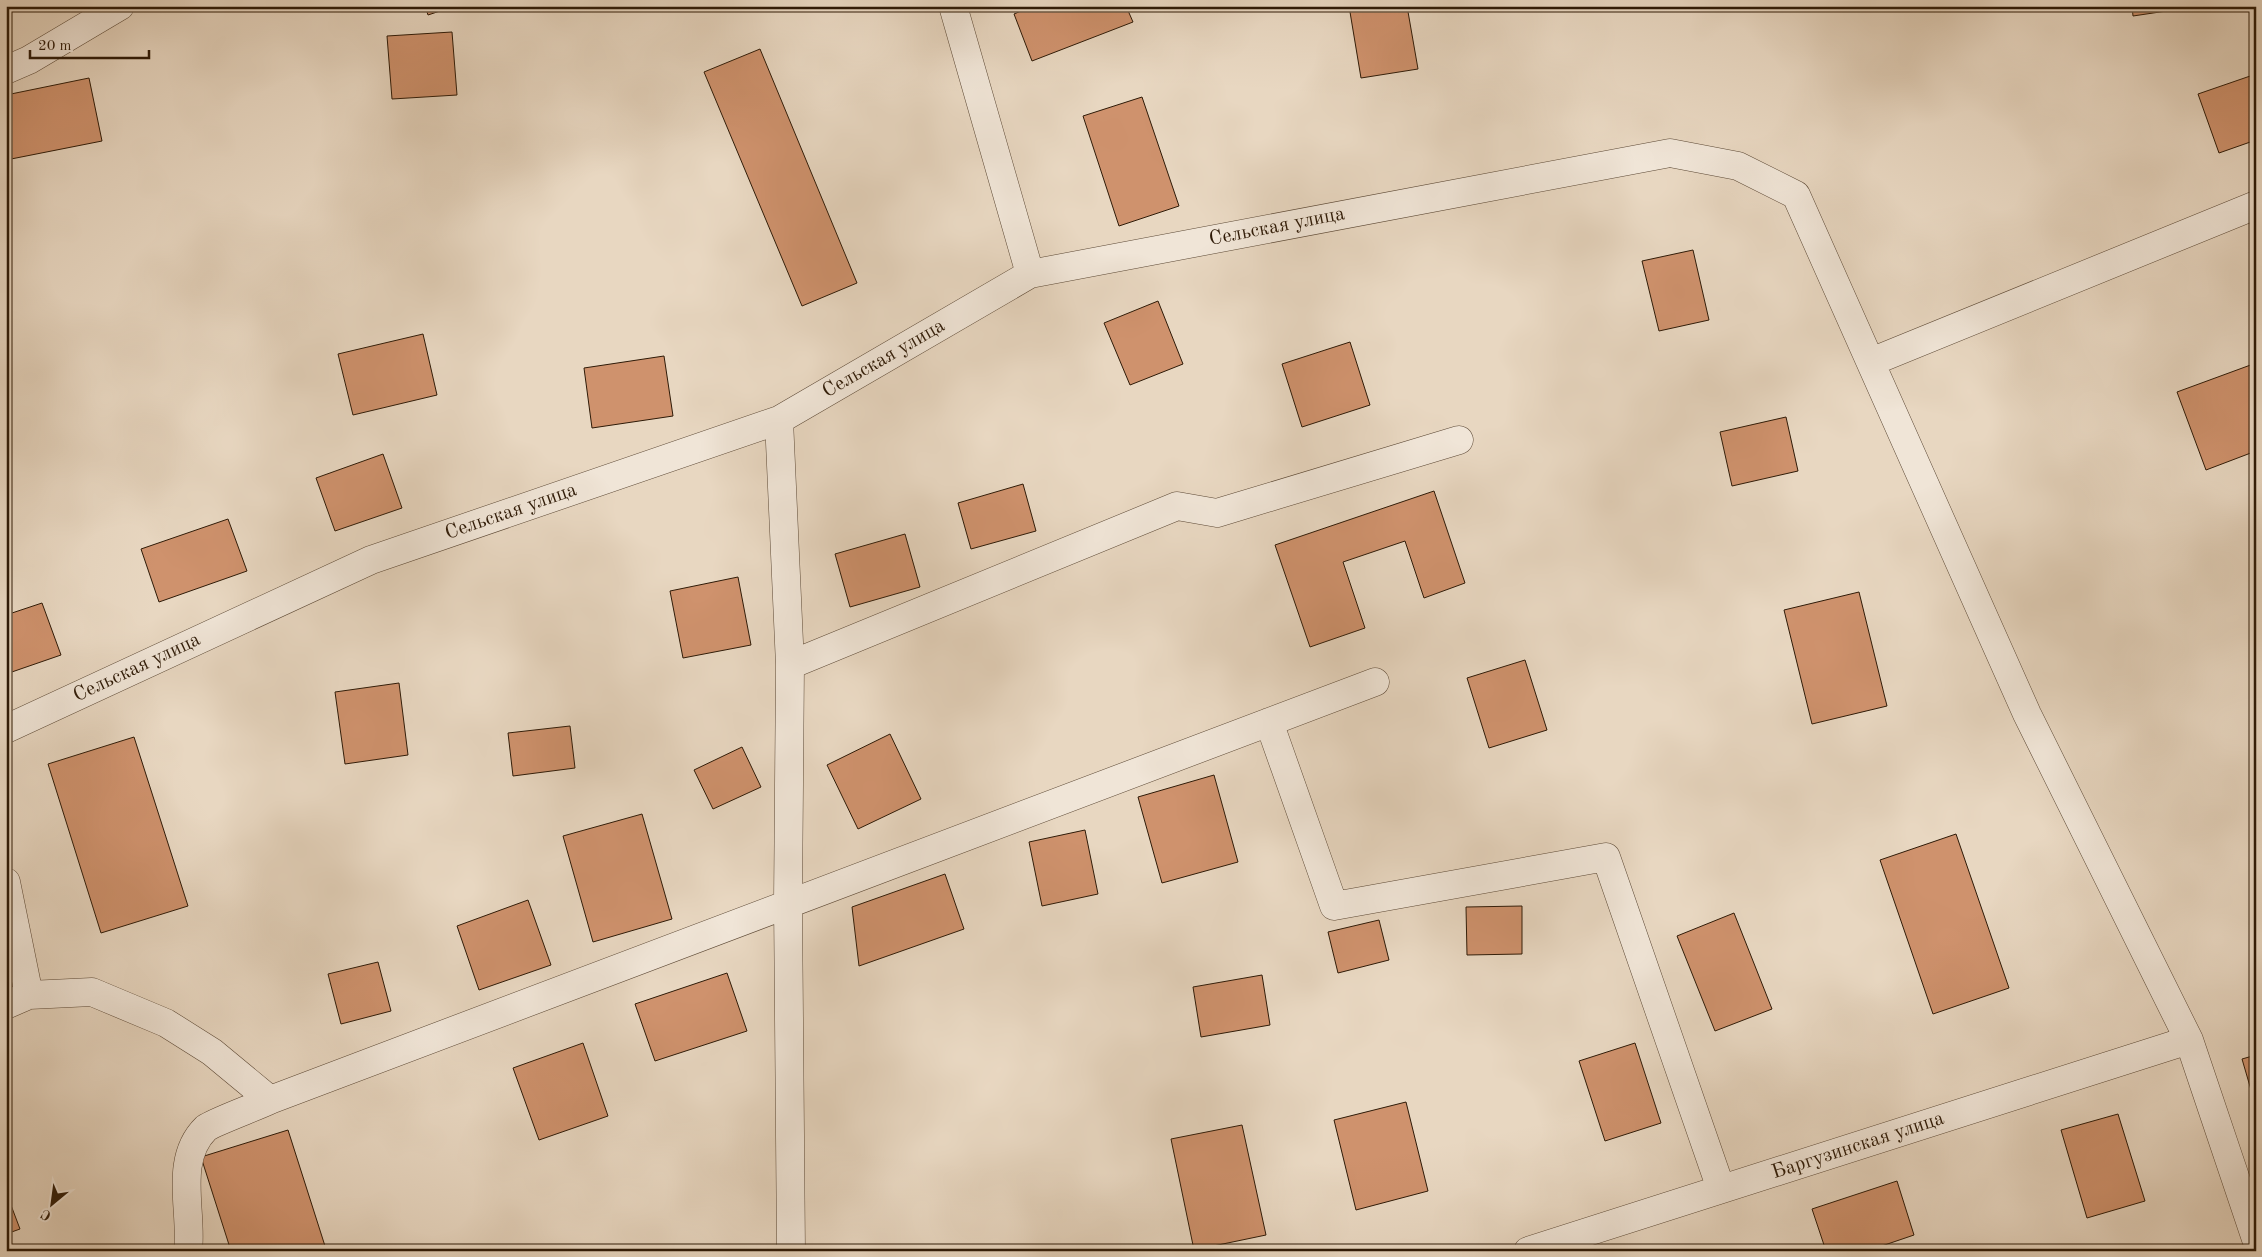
<svg xmlns="http://www.w3.org/2000/svg" width="2262" height="1257" font-family="'Old Standard TT',serif">
<rect width="100%" height="100%" fill="#e8d7c1"/>
<filter id="stains"><feTurbulence type="fractalNoise" baseFrequency=".004" numOctaves="4"/><feColorMatrix values="0 0 0 0 .2 0 0 0 0 .09 0 0 0 0 .02 0 0 0 .5 -.17"/></filter>
<radialGradient id="worn" r=".72"><stop offset=".6" stop-color="#630" stop-opacity="0"/><stop offset="1" stop-color="#630" stop-opacity=".3"/></radialGradient>
<path fill="#cf926d" stroke="#2e1a07" d="M425 6H455L428 15Z
M1033 6H1126L1133 22 1032 61 1014 14Z
M1349 6H1407L1418 69 1361 78Z
M2132 6H2200L2133 16Z
M452 32 457 95 392 99 387 36Z
M760 49 857 283 802 306 704 72Z
M2256 74V140L2219 153 2198 94Z
M89 78 102 141 6 160V95Z
M1142 97 1179 206 1119 226 1083 116Z
M1693 250 1709 320 1659 331 1642 261Z
M1158 301 1183 364 1130 385 1104 323Z
M423 334 437 395 353 415 338 354Z
M1350 342 1370 405 1302 427 1282 364Z
M664 356 673 416 592 428 584 368Z
M2256 363V451L2206 470 2177 392Z
M1786 417 1798 471 1732 486 1720 432Z
M383 454 402 508 335 531 316 478Z
M1023 484 1036 531 971 549 958 503Z
M1434 491 1465 583 1424 598 1405 541 1343 562 1365 628 1310 647 1275 545Z
M228 519 247 571 159 602 141 549Z
M905 534 920 587 850 607 835 554Z
M738 577 751 645 683 658 670 591Z
M1859 592 1887 706 1812 724 1784 610Z
M42 603 61 655 6 674V615Z
M1525 660 1547 730 1489 748 1467 678Z
M399 683 408 755 345 764 335 692Z
M570 726 575 768 513 776 508 733Z
M890 734 921 799 858 829 827 765Z
M134 737 188 906 101 933 48 764Z
M742 747 761 787 713 809 694 770Z
M1214 775 1238 862 1162 883 1138 797Z
M642 814 672 919 593 942 563 836Z
M1085 830 1098 894 1042 906 1029 842Z
M1956 834 2009 988 1933 1014 1880 860Z
M945 874 964 929 859 966 852 907Z
M528 900 551 965 479 990 457 926Z
M1522 906V954L1467 955 1466 907Z
M1734 913 1772 1009 1715 1031 1677 936Z
M1379 920 1389 960 1338 973 1328 932Z
M378 962 391 1011 341 1024 328 974Z
M727 973 747 1031 655 1061 635 1004Z
M1262 975 1270 1025 1201 1037 1193 987Z
M583 1043 608 1116 539 1140 513 1068Z
M1635 1043 1661 1123 1605 1141 1579 1061Z
M2256 1055V1107L2242 1059Z
M1406 1102 1428 1191 1356 1210 1334 1120Z
M2118 1114 2145 1201 2087 1218 2061 1130Z
M1242 1125 1266 1235 1194 1250 1171 1139Z
M288 1130 325 1246 309 1251H231L201 1157Z
M1897 1181 1914 1235 1867 1251H1826L1812 1209Z
M6 1192 20 1229 6 1234Z"/>
<g fill="none" stroke-linecap="round" stroke-linejoin="round">
<defs>
<path id="minor" d="M953 6 1030 274
M6 70 29 60 120 6
M1871 362 2256 205
M779 420 790 665 788 903 791 1251
M790 665 1177 506 1217 513 1459 440
M1269 722 1334 906 1606 857 1721 1189
M6 729 371 560 779 420 1030 274 1670 153 1738 166 1796 195 2027 714 2189 1040 2256 1239
M6 882 29 995 6 1005
M29 995 92 992 166 1023 212 1052 270 1100
M188 1251C193 1212 173 1160 206 1128 214 1122 258 1106 270 1100L1375 682
M1528 1251 2189 1040"/>
</defs>
<use href="#minor" stroke="#5c4936" stroke-width="29"/>
<use href="#minor" stroke="#f0e5d7" stroke-width="28"/>
</g>
<g text-anchor="middle" dominant-baseline="central" stroke-width="4" stroke-linejoin="round" paint-order="stroke">
<g font-size="20" fill="#2e1a07" stroke="#f0e5d7">
<text transform="translate(1277 227) rotate(-11)">Сельская улица</text>
<text transform="translate(884 359) rotate(-30)">Сельская улица</text>
<text transform="translate(511 512) rotate(-19)">Сельская улица</text>
<text transform="translate(137 668) rotate(-25)">Сельская улица</text>
<text transform="translate(1858 1146) rotate(-18)">Баргузинская улица</text>
</g>
</g>
<rect width="2262" height="1257" fill="none" stroke="#e8d7c1" stroke-width="25"/>
<rect x="8" y="8" width="2247" height="1242" fill="none" stroke="#2e1a07" stroke-width="2.5"/>
<rect x="12" y="12" width="2237" height="1232" fill="none" stroke="#2e1a07"/>
<g transform="translate(52 1204) rotate(209)" stroke="#f0e5d7" stroke-width="4" paint-order="stroke">
<path d="M0-4L9 19L0 12L-9 19Z" fill="#2e1a07"/>
<text y="-8" font-size="14" font-weight="bold" text-anchor="middle" fill="#2e1a07">С</text>
</g>
<path d="M30 50v8h119v-8" fill="none" stroke="#2e1a07" stroke-width="2.5"/>
<text x="38" y="50" font-size="15" fill="#2e1a07" stroke="#f0e5d7" stroke-width="4" paint-order="stroke">20 m</text>
<rect width="100%" height="100%" filter="url(#stains)"/>
<rect width="100%" height="100%" fill="url(#worn)"/>
</svg>
